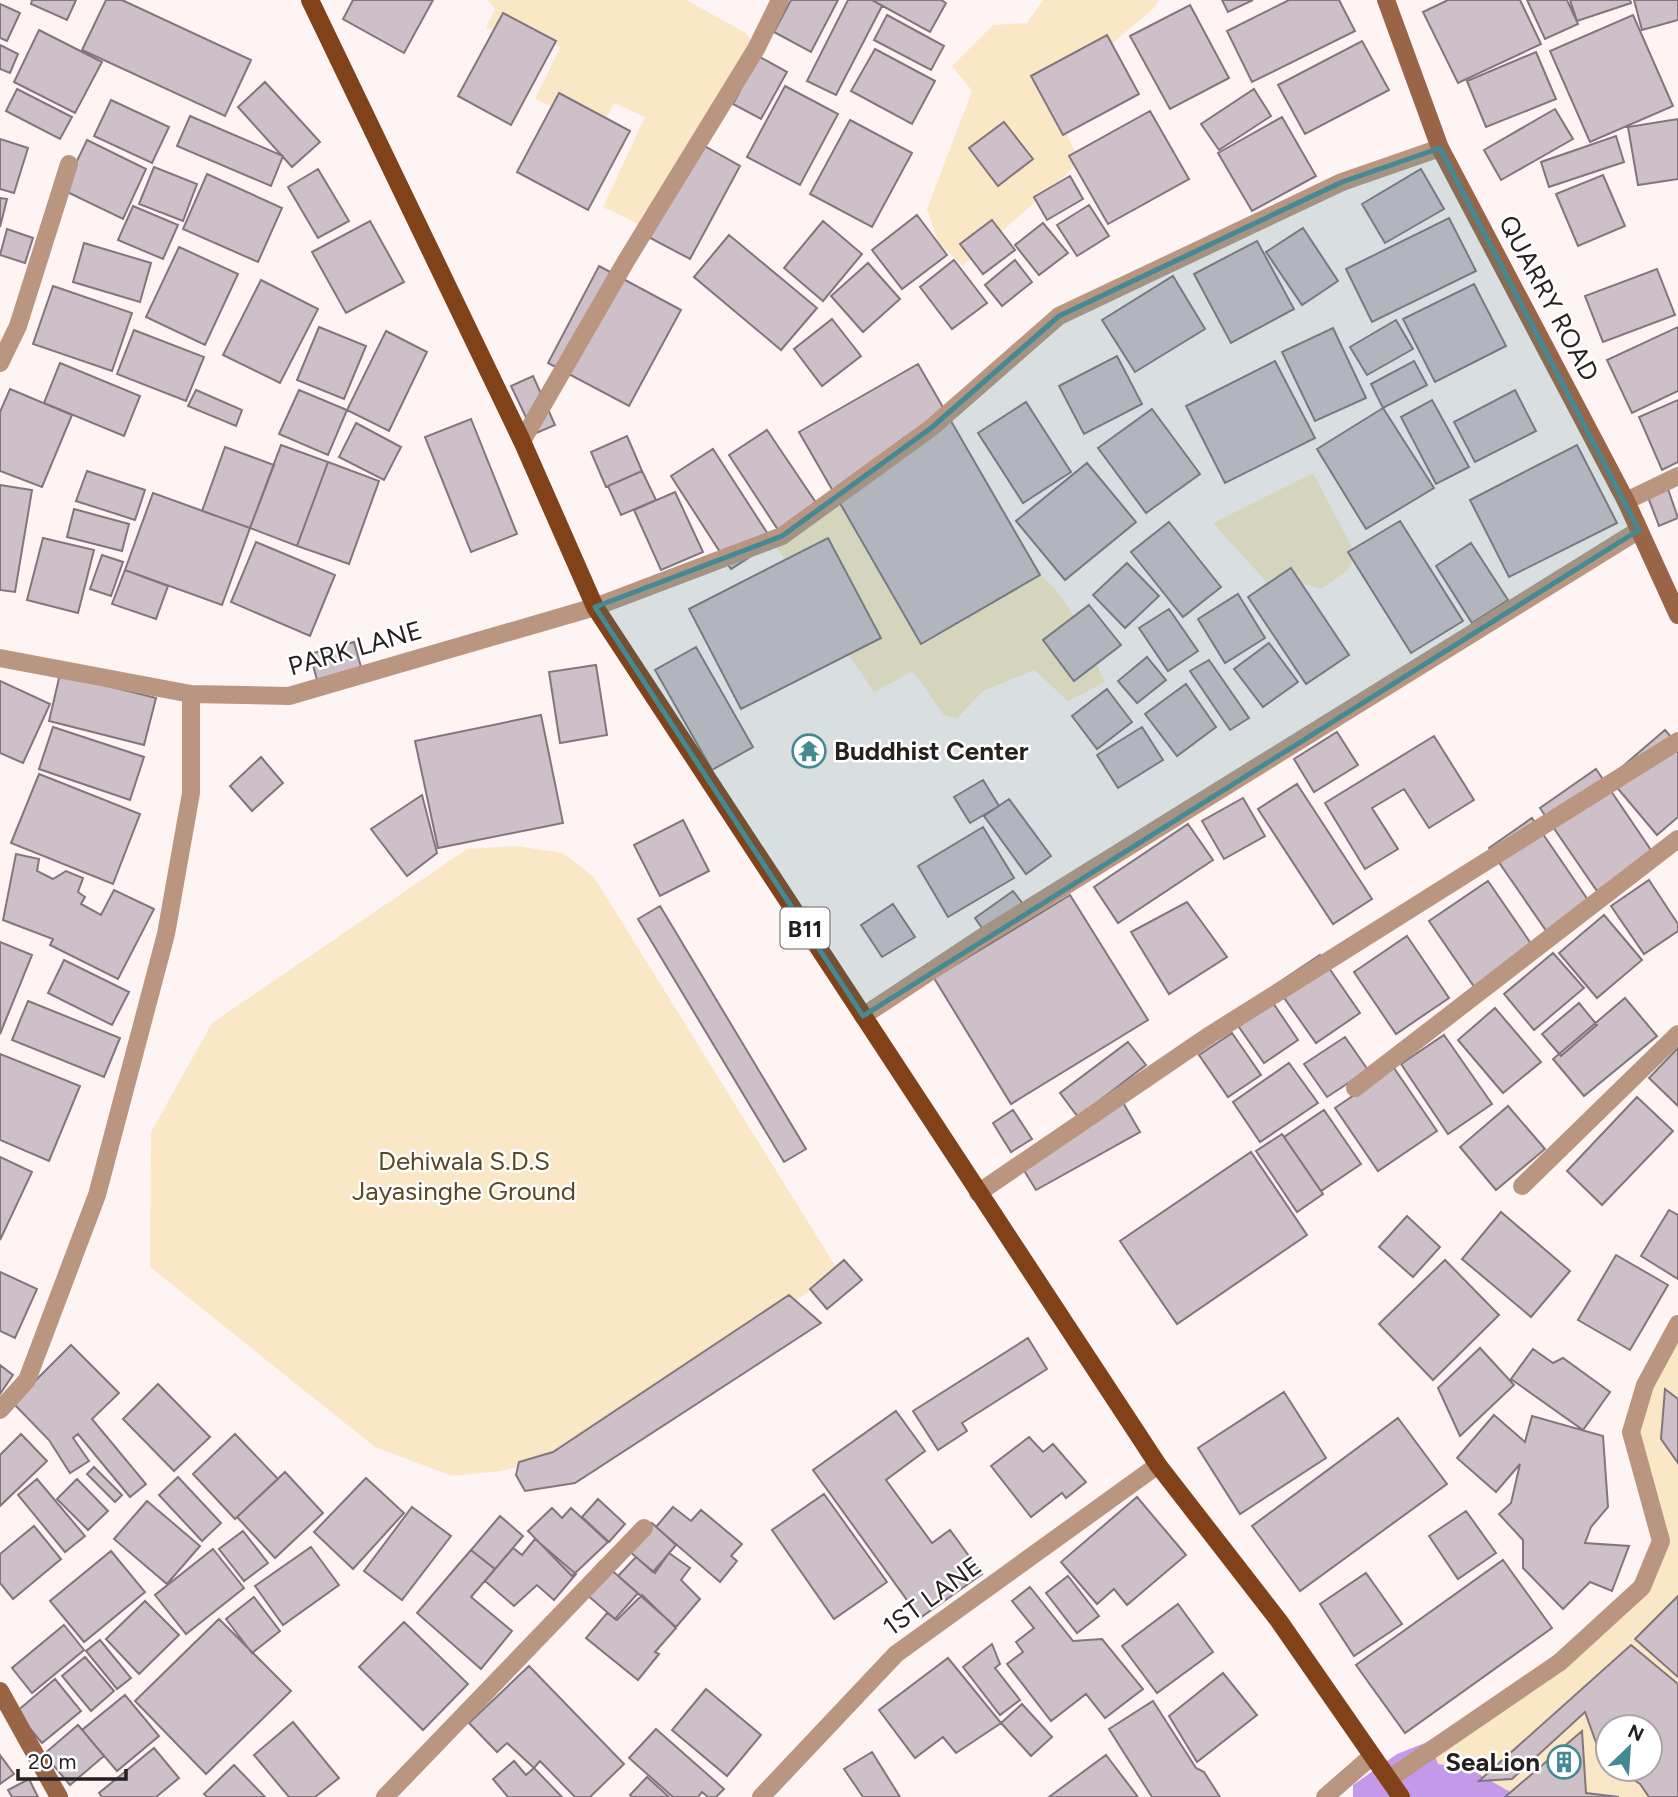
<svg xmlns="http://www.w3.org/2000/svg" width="1678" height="1797" font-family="Figtree,sans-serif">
<rect width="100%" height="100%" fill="#fef4f4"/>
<path fill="#f9e7c6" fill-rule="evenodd" d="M488 0H686L746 33 756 49 646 228 603 207 645 117 614 103 601 129 535 99 560 47 506 21 499 33 486 28 495 9Z
M1043 0H1159L1154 8 1049 97 1080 162 963 266 938 242 927 209 972 91 952 66 993 25 1027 23Z
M1313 473 1355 553 1348 570 1321 589 1293 580 1271 587 1213 523Z
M857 482 944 626 1040 575C1073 600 1087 646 1105 682L1068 701 1034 670 983 691 957 718 944 715 913 671 874 692 773 542Z
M516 846 563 853 594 877 839 1272 556 1458 500 1471 452 1476 375 1447 150 1267 151 1132 212 1023 467 849Z
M1678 1324V1797H1401L1389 1779 1560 1662 1642 1587 1661 1541 1631 1432ZM1608 1727H1650V1769H1608Z"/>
<path fill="#c599e9" d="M1430 1741 1438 1764 1470 1769 1519 1797H1353V1785L1397 1754Z"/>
<path fill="#cec0c8" stroke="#82767d" stroke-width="2" d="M32 0H76L67 20 31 4Z
M106 0H122L251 60 225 116 82 50Z
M353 0H433L404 53 343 19Z
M791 0H838L811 52 774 32Z
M848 0H872L882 6 836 95 807 81Z
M872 0H941L946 3 930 32Z
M1222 0H1253L1228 12Z
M1289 0H1339L1355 31 1252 82 1227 31Z
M1448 0H1520L1541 44 1458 83 1423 12Z
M1527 0H1567L1578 24 1545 39Z
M1570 0H1630L1631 3 1577 21Z
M1634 0H1678V20L1642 30Z
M0 4 20 13 7 41 0 38Z
M1190 5 1229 78 1170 109 1130 36Z
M503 13 556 41 511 125 458 96Z
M887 15 944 46 931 70 874 40Z
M1633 15 1673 106 1590 142 1550 51Z
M39 30 102 62 75 113 14 82Z
M1107 35 1139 94 1063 135 1031 76Z
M1362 41 1389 90 1305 134 1278 85Z
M0 45 18 54 10 73 0 69Z
M875 49 935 81 912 124 851 91Z
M1536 52 1556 99 1486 127 1467 81Z
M758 56 787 72 761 119 733 104Z
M265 82 320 142 292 167 238 107Z
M785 86 838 114 800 185 747 157Z
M17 89 72 117 60 139 6 111Z
M1254 89 1271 116 1219 150 1201 124Z
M559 93 630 131 588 210 517 172Z
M111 100 169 127 152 163 94 136Z
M1555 109 1573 139 1501 180 1484 150Z
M1150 111 1189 179 1108 224 1069 156Z
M190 116 283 156 271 186 177 146Z
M1282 117 1316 176 1252 211 1218 153Z
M1678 119V179L1638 185 1628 127Z
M850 120 912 153 872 227 810 194Z
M1004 122 1033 159 998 186 969 148Z
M1616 136 1624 162 1549 187 1541 162Z
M0 139 28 148 14 193 0 189Z
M692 139 740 166 690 259 641 233Z
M87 140 146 169 123 219 63 190Z
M154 167 197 184 183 221 139 204Z
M318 169 349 221 318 238 288 187Z
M1421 169 1444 209 1385 243 1362 204Z
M207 174 282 208 258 262 183 229Z
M1603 175 1625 226 1578 246 1556 194Z
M1070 176 1083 199 1047 220 1034 197Z
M0 198 7 199 0 227Z
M1089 205 1109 236 1077 256 1057 225Z
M133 206 178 225 163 259 118 240Z
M917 215 947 255 902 289 872 250Z
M1449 218 1476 271 1372 322 1346 269Z
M992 220 1015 250 983 274 960 244Z
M370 221 404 282 346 313 312 252Z
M823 221 862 254 823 301 784 268Z
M1043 223 1068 253 1039 275 1015 245Z
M1303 228 1338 281 1302 305 1266 252Z
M7 229 33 238 25 263 0 255Z
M729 235 817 308 781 350 694 277Z
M1257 241 1294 309 1231 343 1194 274Z
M84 243 151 263 140 302 73 282Z
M179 247 238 274 205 345 146 317Z
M954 260 987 303 952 329 920 287Z
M1015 260 1032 282 1002 306 985 285Z
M868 263 900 299 863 332 831 296Z
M599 266 681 310 629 406 548 363Z
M1657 269 1675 315 1603 342 1585 296Z
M1173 276 1205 329 1135 372 1102 320Z
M261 280 318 309 280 383 223 355Z
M1474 284 1506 346 1435 382 1403 319Z
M53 286 132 313 112 371 33 344Z
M832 319 861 356 822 386 794 349Z
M1396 320 1413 349 1367 375 1350 347Z
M319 327 366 346 344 399 297 380Z
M1678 327V391L1632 413 1607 360Z
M1333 328 1366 398 1315 421 1282 352Z
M134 330 204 357 186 401 117 374Z
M386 331 427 352 389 431 347 410Z
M1117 356 1142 404 1084 434 1059 386Z
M1275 361 1315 438 1225 483 1186 406Z
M1414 361 1427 385 1383 408 1371 384Z
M60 363 140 396 124 436 44 403Z
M918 364 1040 575 921 644 799 432Z
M533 376 555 425 534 434 511 386Z
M10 389 72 415 42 487 0 471V412Z
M196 390 242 410 236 426 188 406Z
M299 390 347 410 328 455 279 434Z
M1515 390 1536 431 1475 462 1454 422Z
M1432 400 1469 467 1436 484 1401 417Z
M1678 400V462L1662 470 1639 417Z
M1026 402 1071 472 1023 503 978 433Z
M1383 408 1434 488 1366 529 1317 449Z
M1152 409 1200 474 1146 513 1098 448Z
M471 419 517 534 471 552 425 437Z
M356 423 401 447 384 480 339 457Z
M767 430 823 513 784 539 729 455Z
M627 436 642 471 606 487 591 452Z
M281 445 328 462 297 546 250 528Z
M1577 445 1617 523 1509 577 1470 500Z
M225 447 274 465 250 528 202 511Z
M713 449 773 542 731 569 671 476Z
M328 462 379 481 349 564 297 546Z
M1087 463 1136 522 1065 580 1016 521Z
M87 471 145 490 135 520 76 501Z
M642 471 656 500 621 515 608 486Z
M0 485 32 490 15 592 0 590Z
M1668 489 1678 518 1659 526 1648 497Z
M675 492 703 552 661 570 634 510Z
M153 493 250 528 222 605 125 570Z
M74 509 129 524 122 551 67 537Z
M1400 521 1463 621 1411 653 1348 552Z
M1169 522 1221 587 1183 617 1131 552Z
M43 538 94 550 78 613 27 600Z
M828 538 881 638 741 709 689 609Z
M256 542 335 575 310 636 231 602Z
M1471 543 1508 600 1472 623 1436 566Z
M102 555 123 562 111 596 90 589Z
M1127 563 1159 596 1125 628 1093 595Z
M1291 568 1349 655 1306 684 1248 597Z
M125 570 168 586 156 619 112 604Z
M1238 594 1265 638 1225 663 1198 619Z
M1089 605 1121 645 1074 681 1043 640Z
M1169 609 1198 651 1168 671 1139 628Z
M354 642 361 667 317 680 310 654Z
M1269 643 1298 682 1263 707 1234 669Z
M696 647 753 747 712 770 655 670Z
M1147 657 1166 680 1137 703 1118 681Z
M1209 660 1249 718 1230 730 1190 671Z
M596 665 607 735 560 743 549 672Z
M60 674 156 698 144 745 49 721Z
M0 681 50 704 23 763 0 753Z
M1186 684 1216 727 1177 756 1145 714Z
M1107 689 1132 722 1097 749 1072 716Z
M541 715 563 823 438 848 415 741Z
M53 727 144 757 130 800 39 769Z
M1142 727 1163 760 1118 788 1097 755Z
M1665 730 1678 745V817L1657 835 1609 778Z
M1337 732 1358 765 1314 792 1294 759Z
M1434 736 1474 800 1429 828 1404 789 1372 808 1398 849 1365 869 1325 803Z
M261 757 283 783 252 811 230 786Z
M1596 769 1653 853 1597 891 1540 808Z
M39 774 140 814 113 884 11 843Z
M983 780 999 806 970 823 954 797Z
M1297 784 1372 899 1333 924 1258 809Z
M422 795 437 853 407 876 371 829Z
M1243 798 1265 836 1224 859 1202 821Z
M1009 799 1051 856 1026 874 984 816Z
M1532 818 1590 903 1547 932 1489 848Z
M683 820 709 871 660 896 634 845Z
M1188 824 1213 860 1118 923 1094 887Z
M983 827 1014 878 948 917 918 866Z
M16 854 39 859 37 871 53 879 66 871 83 878 78 892 85 897 81 904 101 915 114 890 154 909 118 979 50 945 53 939 3 920Z
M1649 880 1678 924V931L1644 954 1611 906Z
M1488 881 1534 948 1475 988 1429 921Z
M1013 891 1030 913 991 941 975 918Z
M1070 895 1148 1020 1011 1104 934 978Z
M1187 902 1227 957 1169 994 1131 932Z
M893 904 915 937 882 957 861 925Z
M660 906 806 1149 784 1162 638 919Z
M1604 915 1642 960 1597 998 1559 953Z
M1407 936 1449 998 1396 1034 1354 972Z
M0 942 32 955 0 1034Z
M1553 953 1584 988 1534 1030 1504 994Z
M1320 955 1360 1013 1316 1043 1275 985Z
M64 960 129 992 112 1025 48 993Z
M1269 997 1298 1040 1264 1063 1234 1020Z
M1625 998 1657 1036 1584 1096 1553 1059Z
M28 1001 120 1038 104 1077 12 1040Z
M1579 1003 1597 1025 1561 1056 1542 1034Z
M1495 1008 1541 1062 1503 1093 1458 1040Z
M1232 1033 1261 1075 1228 1097 1199 1055Z
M1444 1035 1492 1104 1448 1134 1401 1064Z
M1345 1037 1368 1070 1327 1097 1304 1064Z
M1128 1042 1146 1065 1078 1117 1060 1093Z
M1678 1048V1106L1649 1078Z
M0 1054 80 1086 49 1161 0 1140Z
M1289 1063 1318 1103 1260 1142 1233 1102Z
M1394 1068 1437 1131 1378 1171 1335 1108Z
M1637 1097 1673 1131 1602 1205 1567 1171Z
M1121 1099 1140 1132 1036 1190 1017 1159Z
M1508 1106 1545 1149 1496 1190 1460 1147Z
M1013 1110 1032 1139 1011 1152 993 1123Z
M1324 1110 1361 1164 1321 1191 1284 1137Z
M1282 1134 1323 1194 1297 1212 1256 1151Z
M1251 1152 1307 1235 1177 1324 1120 1241Z
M0 1157 32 1172 0 1240Z
M1669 1210 1678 1215V1279L1641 1256Z
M1501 1212 1570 1271 1531 1317 1462 1259Z
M1407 1216 1440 1247 1413 1277 1379 1247Z
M1616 1255 1668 1285 1630 1350 1578 1320Z
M844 1260 862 1280 827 1309 810 1289Z
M1445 1260 1499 1315 1433 1380 1379 1324Z
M0 1272 37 1289 15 1338 0 1331Z
M789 1295 821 1323 575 1483 525 1491 516 1475 519 1462 553 1452Z
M1028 1338 1047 1369 962 1423 967 1431 938 1450 913 1411Z
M71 1345 119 1393 92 1419 146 1484 130 1497 78 1434 73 1438 89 1461 70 1473 49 1440 13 1403Z
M1480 1348 1514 1385 1460 1436 1438 1388Z
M1533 1349 1553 1363 1563 1358 1610 1392 1583 1430 1511 1379Z
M0 1365 13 1375 0 1394Z
M158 1384 210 1437 174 1471 123 1419Z
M1665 1389 1678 1399V1463L1661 1439Z
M1284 1392 1326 1458 1240 1514 1198 1448Z
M896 1411 925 1451 886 1480 932 1543 950 1530 982 1574 920 1618 813 1470Z
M1494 1415 1525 1442 1532 1416 1603 1436 1608 1507 1591 1527 1585 1543 1629 1546 1612 1591 1590 1582 1563 1609 1523 1568V1540L1499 1514 1511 1503 1520 1464 1496 1492 1457 1458Z
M1398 1418 1447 1484 1300 1591 1252 1526Z
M21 1434 47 1461 0 1506V1455Z
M235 1434 278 1479 235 1519 193 1474Z
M1029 1437 1043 1452 1053 1444 1086 1482 1066 1498 1062 1493 1031 1517 991 1466Z
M94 1467 122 1495 115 1502 87 1474Z
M285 1472 323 1513 275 1558 237 1517Z
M178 1477 221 1523 202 1541 159 1495Z
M366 1478 404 1513 353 1569 314 1532Z
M37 1479 85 1536 65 1552 18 1495Z
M77 1479 108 1511 88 1530 57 1499Z
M824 1494 887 1582 834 1619 772 1530Z
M1137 1497 1186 1555 1127 1605 1114 1589 1097 1604 1061 1562Z
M598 1499 625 1524 609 1542 582 1517Z
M147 1501 200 1546 167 1584 114 1539Z
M412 1507 451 1536 402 1600 364 1571Z
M673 1507 691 1521 701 1510 742 1544 731 1556 737 1561 720 1582 656 1527Z
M552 1508 562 1518 571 1508 608 1542 572 1576 528 1531Z
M1466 1511 1496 1553 1458 1579 1429 1536Z
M500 1516 523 1536 495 1569 471 1550Z
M652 1523 676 1545 653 1572 628 1550Z
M34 1526 61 1559 13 1599 0 1583V1554Z
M243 1531 268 1563 244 1581 219 1549Z
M535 1539 576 1574 554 1600 537 1585 514 1606 485 1581 513 1548 522 1555Z
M311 1547 339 1585 283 1625 255 1586Z
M213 1549 244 1588 186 1634 155 1595Z
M471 1550 495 1569 471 1597 512 1631 481 1669 417 1613Z
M111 1551 145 1592 84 1642 50 1601Z
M669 1553 690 1568 681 1580 700 1599 676 1627 618 1576 636 1557 655 1573Z
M1503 1560 1552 1628 1405 1733 1356 1665Z
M601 1561 638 1593 615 1619 578 1587Z
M1366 1573 1402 1624 1354 1656 1320 1604Z
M1068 1576 1099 1616 1077 1633 1046 1593Z
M1030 1587 1073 1641 1102 1639 1143 1689 1105 1718 1086 1694 1051 1721 1007 1664 1023 1652 1016 1642 1034 1628 1012 1601Z
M642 1595 676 1628 655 1652 659 1654 638 1680 586 1638 607 1613 617 1620Z
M1678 1596V1677L1635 1639Z
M254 1597 280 1631 252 1653 226 1619Z
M145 1601 179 1635 139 1674 106 1639Z
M1178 1604 1213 1652 1157 1693 1122 1646Z
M219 1619 291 1691 206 1774 135 1701Z
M404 1622 468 1684 423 1730 359 1667Z
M64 1625 84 1650 32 1693 12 1668Z
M100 1640 131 1678 117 1689 86 1651Z
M992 1644 1000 1664 995 1668 1020 1700 1000 1715 963 1667Z
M1631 1645 1678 1684V1797H1649L1640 1784 1618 1769H1650V1727H1608V1762L1602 1759 1585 1712 1512 1779 1479 1781Z
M85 1657 114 1691 91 1711 62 1676Z
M948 1658 1001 1723 956 1753 943 1737 915 1758 879 1710Z
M529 1666 624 1764 590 1797H575L540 1761 534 1768 507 1743 497 1752 469 1723Z
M1223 1673 1257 1715 1197 1762 1169 1716Z
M55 1679 81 1711 42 1743 16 1712Z
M706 1689 761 1735 727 1776 672 1730Z
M125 1695 159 1736 117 1771 82 1730Z
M1153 1701 1196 1768 1204 1772 1220 1797H1152L1109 1729Z
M1022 1704 1052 1737 1031 1756 1001 1723Z
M293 1722 339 1778 315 1797H289L254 1755Z
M78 1725 104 1756 70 1785 44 1754Z
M656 1729 724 1789 716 1797H708L702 1792 698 1797H673L629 1758Z
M1582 1731 1586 1793 1619 1797H1505Z
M154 1748 179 1778 156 1797H102L99 1793Z
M872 1752 900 1797H863L844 1769Z
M0 1755 14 1774 0 1784Z
M1106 1755 1138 1797H1049Z
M514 1761 526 1775 534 1768 562 1797H508L493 1779Z
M234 1765 265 1797H207L204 1794Z
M647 1777 669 1797H632L630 1795Z
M29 1779 38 1797H12L8 1790Z"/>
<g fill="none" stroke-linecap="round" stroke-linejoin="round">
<path stroke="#ba9580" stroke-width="18" d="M0 363 18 326 69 164
M522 441 626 261 756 49 780 0
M1626 501 1678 476
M0 658 191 694 289 696 595 607 782 536 931 428 1059 316 1342 182 1440 148
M863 1016 981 938 1639 530
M1355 1088 1678 839
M1522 1186 1678 1034
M978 1193 1210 1035 1678 741
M0 1410 27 1380 97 1195 166 934 191 793V694
M1389 1779 1560 1662 1642 1587 1661 1541 1631 1432 1645 1385 1678 1324
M385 1797 644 1528
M761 1797 896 1654 1158 1465
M1325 1797 1372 1756"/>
<path stroke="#9a6547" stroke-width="18" d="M1386 0 1440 148 1626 501 1678 615
M0 1691 59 1797"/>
<path stroke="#824219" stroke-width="18" d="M310 0 522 441 595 607 1158 1465 1279 1621 1401 1797"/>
</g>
<path fill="#448a95" fill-opacity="0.2" stroke="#448a95" stroke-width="5" stroke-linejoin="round" d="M1440 148 1639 530 863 1016 595 607 782 536 931 428 1059 316 1342 182Z"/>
<defs>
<symbol id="temple-ring" viewBox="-11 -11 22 22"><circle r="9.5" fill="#fff" stroke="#448a95" stroke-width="1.5"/><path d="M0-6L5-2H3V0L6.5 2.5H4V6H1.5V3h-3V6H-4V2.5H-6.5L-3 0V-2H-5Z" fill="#448a95"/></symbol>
<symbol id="building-ring" viewBox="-11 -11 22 22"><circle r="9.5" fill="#fff" stroke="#448a95" stroke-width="1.5"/><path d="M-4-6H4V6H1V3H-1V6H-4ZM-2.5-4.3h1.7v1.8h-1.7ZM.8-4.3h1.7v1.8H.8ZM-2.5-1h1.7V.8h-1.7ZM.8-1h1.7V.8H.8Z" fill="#448a95"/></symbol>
</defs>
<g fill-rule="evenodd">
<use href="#temple-ring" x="790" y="732" width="38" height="38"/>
<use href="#building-ring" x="1545" y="1743" width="38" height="38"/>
</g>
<g text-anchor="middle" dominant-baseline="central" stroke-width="5" stroke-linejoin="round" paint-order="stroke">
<rect fill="#fff" stroke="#666262" stroke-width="2" x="780.5" y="907.5" width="49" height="41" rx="5"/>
<g font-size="24" font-weight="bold" fill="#251f1f">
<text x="805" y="928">B11</text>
</g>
<g font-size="26" fill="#251f1f" stroke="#fff">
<text transform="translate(1549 298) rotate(62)">QUARRY ROAD</text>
<text transform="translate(355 648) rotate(-16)">PARK LANE</text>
<text transform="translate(932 1596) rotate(-36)">1ST LANE</text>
</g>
<g font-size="26" font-weight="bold" fill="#251f1f" stroke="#fff" text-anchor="start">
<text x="834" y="751">Buddhist Center</text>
<text x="1540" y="1762" text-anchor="end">SeaLion</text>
</g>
<g font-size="26" fill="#5a4821" stroke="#fff">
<text x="464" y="1161">Dehiwala S.D.S<tspan x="464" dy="30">Jayasinghe Ground</tspan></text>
</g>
</g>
<g transform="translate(1629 1748) rotate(25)"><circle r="33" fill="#ffffff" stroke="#a8a5a5" stroke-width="2"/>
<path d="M0-5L12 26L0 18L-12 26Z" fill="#448a95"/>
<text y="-10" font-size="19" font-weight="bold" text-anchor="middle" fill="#251f1f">N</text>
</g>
<path d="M18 1769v10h108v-10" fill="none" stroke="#251f1f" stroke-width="3.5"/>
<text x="28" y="1769" font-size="21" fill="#251f1f" stroke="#ffffff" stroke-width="5" paint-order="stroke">20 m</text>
</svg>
